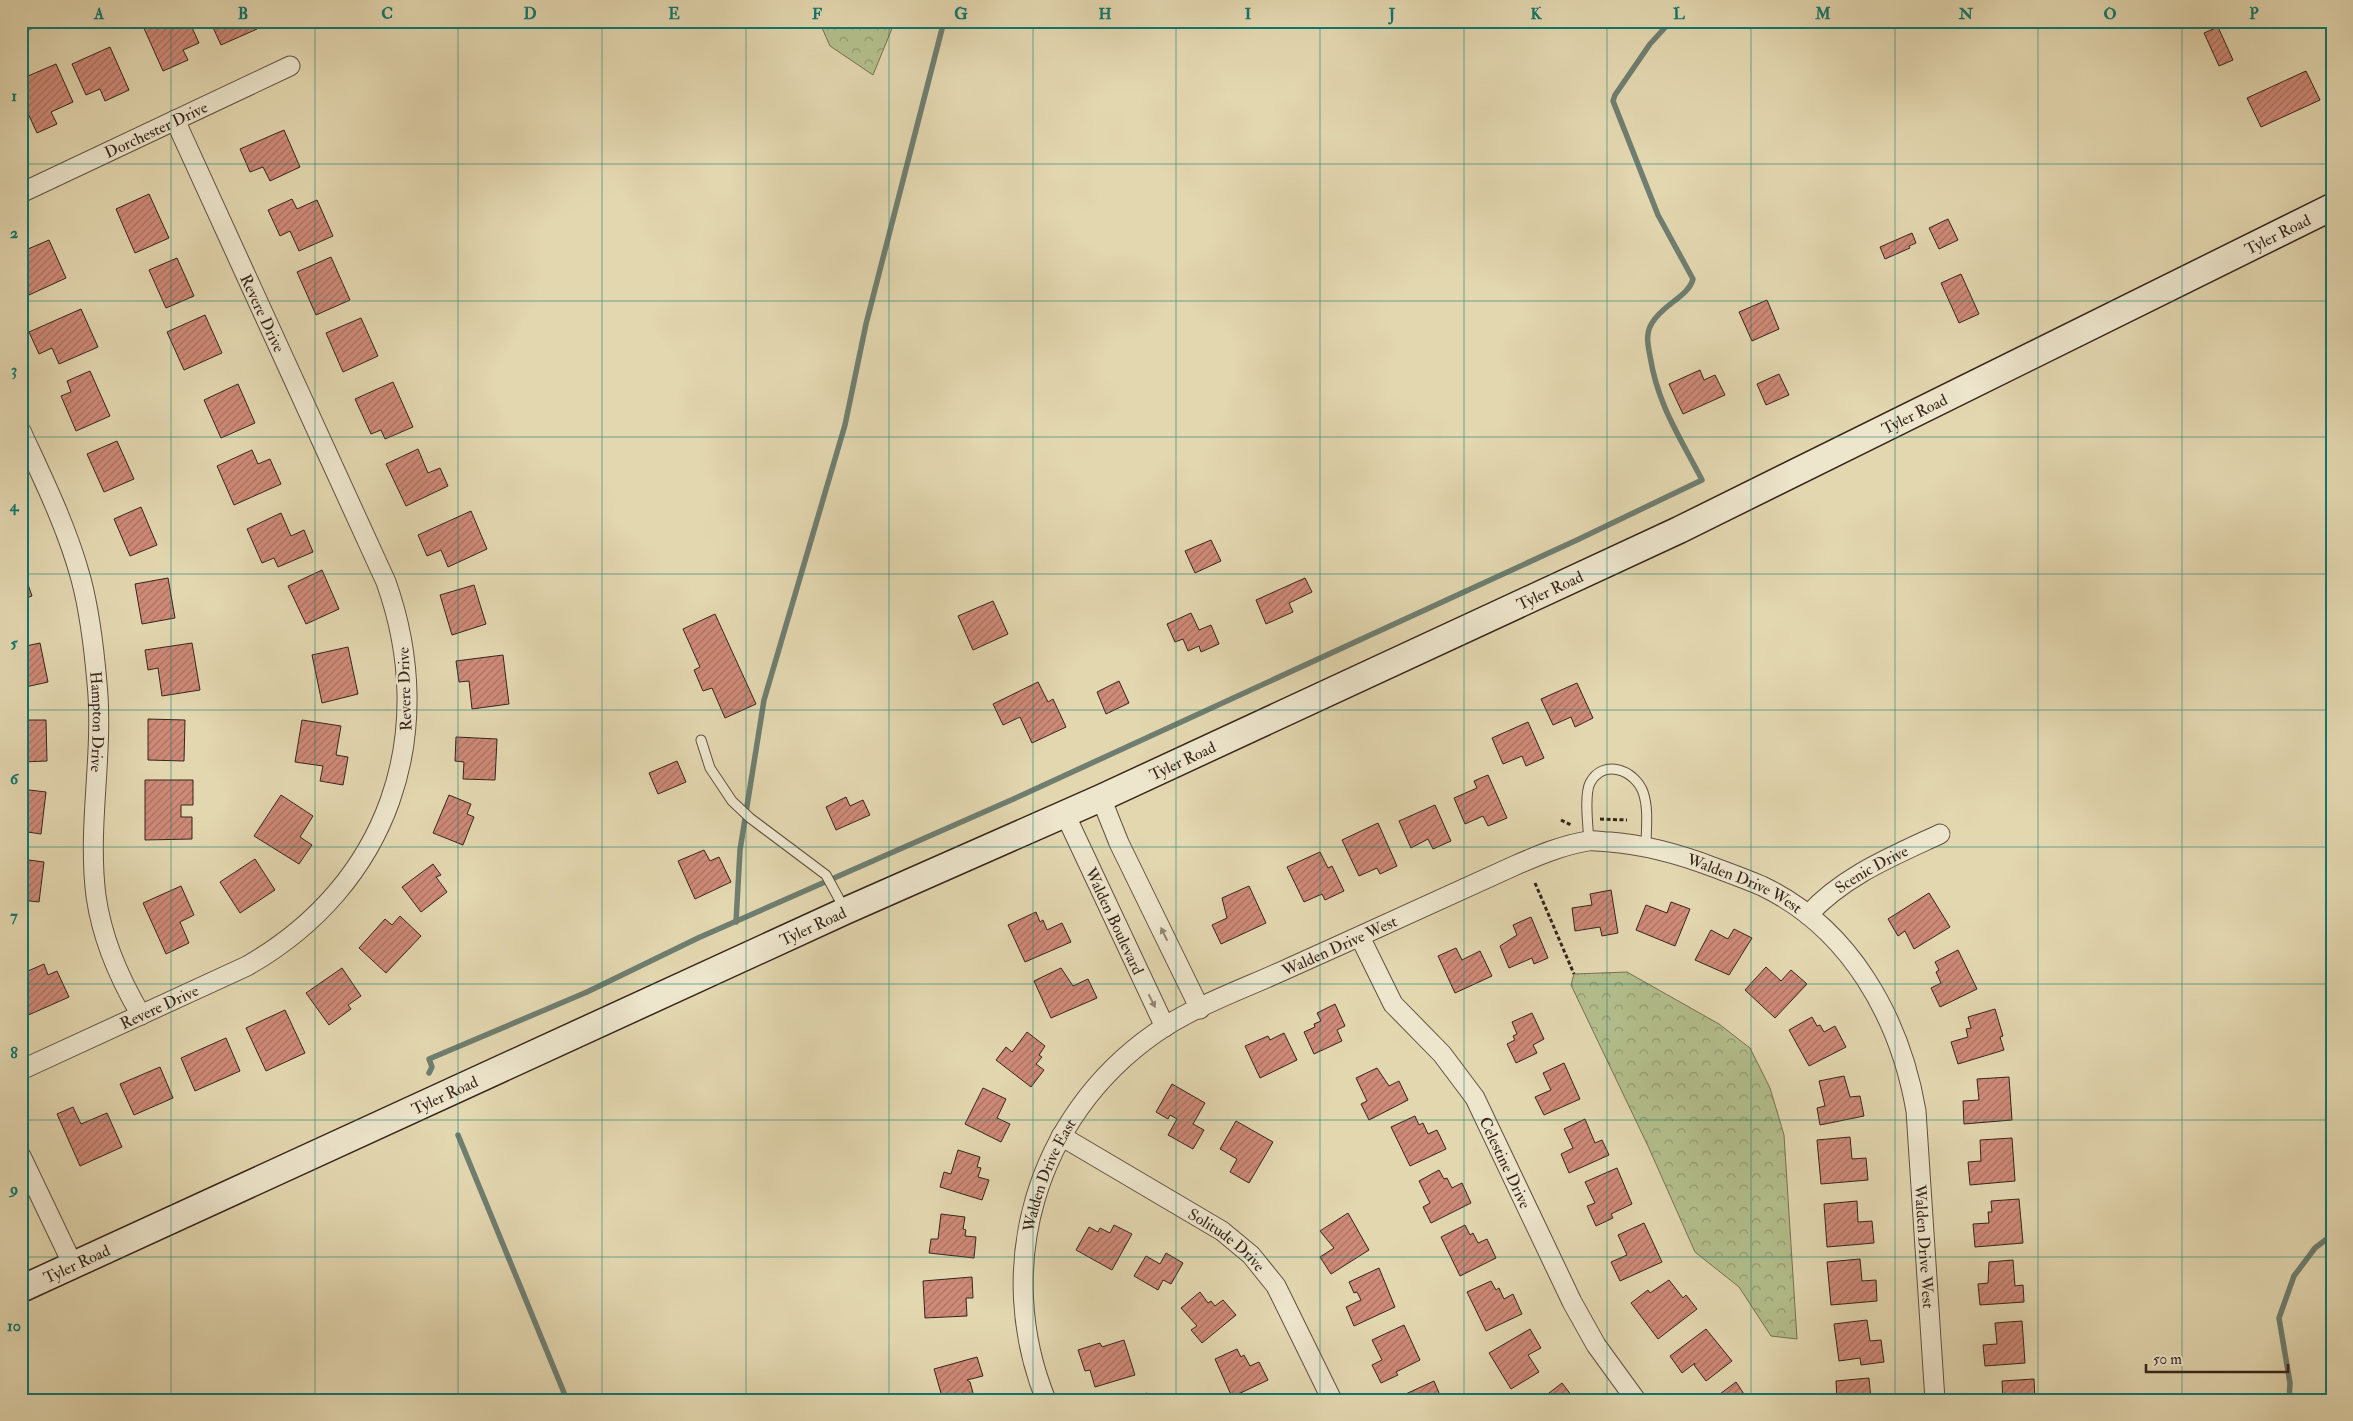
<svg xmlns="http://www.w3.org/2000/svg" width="2353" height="1421" viewBox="0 0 2353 1421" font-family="'IM FELL Double Pica',serif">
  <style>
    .forest { fill: url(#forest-crowns); stroke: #747254 }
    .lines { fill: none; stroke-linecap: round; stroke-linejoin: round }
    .stream { stroke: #6f7e70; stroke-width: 5.5 }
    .building { fill: url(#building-hatch); stroke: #36251b }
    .lane-casing { stroke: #615240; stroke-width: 11 }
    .street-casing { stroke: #615240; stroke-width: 21 }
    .secondary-casing { stroke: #36251b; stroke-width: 29 }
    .path { stroke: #36251b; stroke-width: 3; stroke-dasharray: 4 2.5; stroke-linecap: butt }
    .lane { stroke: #ede5cc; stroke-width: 9 }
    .street { stroke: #ede5cc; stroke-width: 19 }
    .secondary { stroke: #ede5cc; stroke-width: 26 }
    .oneway { fill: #928574 }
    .grid { fill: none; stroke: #0f766e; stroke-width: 1; stroke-opacity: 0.55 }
    .labels { text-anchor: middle; stroke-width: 4; stroke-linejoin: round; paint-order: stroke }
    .street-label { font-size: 16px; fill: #36251b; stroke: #ede5cc }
    .neatline { fill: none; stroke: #0f766e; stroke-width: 2 }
    .grid-label { font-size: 16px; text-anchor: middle; font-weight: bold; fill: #0f766e }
  </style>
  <defs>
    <pattern id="forest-crowns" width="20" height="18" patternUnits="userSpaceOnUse" patternTransform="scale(1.25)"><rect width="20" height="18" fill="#b3be8c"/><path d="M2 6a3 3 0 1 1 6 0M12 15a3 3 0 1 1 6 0" fill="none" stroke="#929a72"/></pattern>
    <pattern id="building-hatch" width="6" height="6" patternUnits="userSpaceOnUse" patternTransform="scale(1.25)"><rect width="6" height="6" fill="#cf8a78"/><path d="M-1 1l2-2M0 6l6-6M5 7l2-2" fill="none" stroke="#a97162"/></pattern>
  </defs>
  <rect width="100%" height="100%" fill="#e3d7b0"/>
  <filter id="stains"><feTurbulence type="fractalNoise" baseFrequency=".004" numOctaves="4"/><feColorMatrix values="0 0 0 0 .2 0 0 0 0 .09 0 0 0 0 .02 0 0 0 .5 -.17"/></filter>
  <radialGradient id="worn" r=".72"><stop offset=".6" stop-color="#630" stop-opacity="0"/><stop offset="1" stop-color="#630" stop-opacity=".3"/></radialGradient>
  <path class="forest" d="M21 21H47L21 34Z
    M819 21H895L873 75 830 46Z
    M1627 972 1719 1024 1750 1048 1770 1088 1784 1135 1797 1339 1771 1336 1739 1287 1695 1252 1648 1146 1571 985 1574 974Z"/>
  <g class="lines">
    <path class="stream" d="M736 922 740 850 764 700 845 425 866 324 944 21
      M429 1073 432 1067 429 1059 587 992 698 938 1020 796 1577 540 1702 480C1680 437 1658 406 1650 356 1648 345 1645 334 1652 323 1662 305 1689 296 1693 279L1658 215 1613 101 1615 95 1650 44 1671 21
      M458 1135 567 1400
      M2289 1400 2290 1383 2279 1318 2294 1276 2315 1248 2332 1235"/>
  </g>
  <path class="building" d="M154 21 172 23 189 21 199 43 183 50 188 60 163 71 143 26Z
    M210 21H253L257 29 221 45Z
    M2218 27 2233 60 2219 66 2204 33Z
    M110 47 129 90 105 101 100 89 86 95 72 64Z
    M56 64 73 102 51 112 57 124 37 133 21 98V79Z
    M2306 71 2320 100 2261 127 2247 98Z
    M284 130 300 167 270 181 263 167 250 172 240 149Z
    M149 194 169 238 135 253 116 209Z
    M292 199 297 209 317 200 333 236 299 251 290 231 280 236 268 210Z
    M1948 219 1958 240 1939 249 1929 228Z
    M1912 233 1916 243 1909 246 1910 248 1885 259 1880 247Z
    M49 240 66 278 29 295 21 278V252Z
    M331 257 350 300 316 315 297 272Z
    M177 258 194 296 166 308 149 270Z
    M1961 274 1979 314 1959 323 1941 283Z
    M1767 300 1779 329 1752 341 1739 312Z
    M81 309 98 347 59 364 52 348 39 354 29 332Z
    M205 315 222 353 184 370 167 332Z
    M361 318 378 356 343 372 326 333Z
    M1700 370 1704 380 1715 375 1725 395 1683 414 1669 384Z
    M90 371 110 416 76 431 61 396 71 392 67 381Z
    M1779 374 1789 395 1766 405 1757 384Z
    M393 382 413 427 385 439 381 430 371 434 355 399Z
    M238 384 255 423 221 438 204 400Z
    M117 441 134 479 104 492 87 454Z
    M418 449 428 473 440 468 448 486 406 506 386 464Z
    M252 450 258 464 270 459 281 484 234 505 217 466Z
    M141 507 157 545 130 556 114 519Z
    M471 511 487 549 448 567 441 550 427 556 418 535Z
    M281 513 291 536 304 530 313 552 278 567 274 558 262 563 247 529Z
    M1211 540 1221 561 1195 573 1185 551Z
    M322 570 339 609 306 624 288 586Z
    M24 573 32 596 21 600V574Z
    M168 578 175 618 142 624 135 584Z
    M1305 578 1312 592 1289 603 1293 612 1266 624 1256 600Z
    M474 585 486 624 452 635 440 595Z
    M993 601 1008 634 973 650 958 616Z
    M21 604 25 617 21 618Z
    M1191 613 1199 630 1211 625 1219 644 1201 652 1199 646 1188 651 1183 639 1175 642 1167 624Z
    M715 614 756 704 725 718 712 688 703 691 694 670 700 667 683 629Z
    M40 643 48 682 21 688V647Z
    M192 643 200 690 162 696 158 668 148 670 145 650Z
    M348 647 358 694 322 703 312 655Z
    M503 655 509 704 472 709 469 681 459 682 456 661Z
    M1119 681 1129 703 1106 714 1097 692Z
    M1038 682 1048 702 1053 699 1066 727 1032 743 1020 717 1003 725 993 704Z
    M1577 683 1593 718 1575 727 1571 717 1553 725 1541 699Z
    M148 719 185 720 184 761 148 760Z
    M21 720H46L47 761 21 762Z
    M302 720 341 726 336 755 348 757 343 785 320 781 323 766 295 762Z
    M1528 722 1544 758 1526 766 1522 756 1503 764 1492 738Z
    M456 737 497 739 495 780 463 779 464 762 455 761Z
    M677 761 686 782 658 794 649 773Z
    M1488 775 1507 818 1488 826 1483 816 1465 824 1454 798 1477 788 1474 781Z
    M145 780H193V805H181V817H192V839L145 840Z
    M21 789 46 792 41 834 21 831Z
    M281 795 313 816 300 837 312 845 299 864 254 836Z
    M449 795 471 804 467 814 474 817 463 845 433 833Z
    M846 797 850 806 863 800 870 815 836 830 826 807Z
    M1435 805 1451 841 1433 849 1428 839 1411 848 1399 821Z
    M1378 823 1397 866 1380 874 1377 868 1359 876 1342 840Z
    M704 850 710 861 719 857 731 882 695 899 678 861Z
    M1320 852 1328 868 1332 866 1344 891 1325 900 1322 894 1304 902 1287 867Z
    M21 859 44 862 39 902 21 900Z
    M255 859 275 890 240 913 220 882Z
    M433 864 441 875 436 877 447 892 421 912 402 887Z
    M181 886 194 915 180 922 189 943 166 954 143 903Z
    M1249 886 1266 923 1221 944 1212 925 1227 918 1222 898Z
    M1611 890 1618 933 1602 936 1600 927 1575 931 1572 908 1592 905 1590 894Z
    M1929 893 1950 927 1914 949 1905 931 1898 936 1888 919Z
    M1671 902 1690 909 1675 946 1636 930 1646 905 1667 913Z
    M1036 912 1040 922 1043 920 1047 930 1062 923 1071 942 1025 962 1008 925Z
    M400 916 421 936 386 973 359 948 385 919 392 925Z
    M1531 917 1548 958 1534 964 1532 958 1509 968 1500 946 1517 935 1513 925Z
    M1734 929 1752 938 1729 975 1695 960 1711 930 1728 939Z
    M1456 948 1462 960 1480 951 1492 976 1455 993 1438 956Z
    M1958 950 1977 989 1940 1007 1931 988 1941 983 1936 972 1939 970 1935 962Z
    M44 964 48 975 57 971 69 997 24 1017 21 1010V974Z
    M1766 967 1781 981 1791 970 1807 984 1775 1018 1745 990Z
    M342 968 361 996 348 1005 351 1009 329 1025 306 993Z
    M1061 968 1073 986 1088 979 1097 998 1051 1018 1034 981Z
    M1335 1004 1345 1026 1337 1030 1342 1041 1314 1054 1304 1032 1315 1027 1314 1024 1321 1021 1317 1013Z
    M1995 1009 2003 1036 2000 1037 2004 1050 1958 1064 1951 1042 1968 1037 1966 1029 1971 1028 1968 1017Z
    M285 1010 305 1053 266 1071 246 1028Z
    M1532 1013 1544 1039 1533 1045 1537 1053 1516 1063 1507 1044 1515 1040 1513 1036 1517 1034 1512 1022Z
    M1812 1017 1817 1026 1820 1025 1824 1032 1835 1026 1846 1047 1809 1066 1789 1030Z
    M1027 1032 1045 1046 1039 1055 1042 1057 1036 1064 1044 1070 1031 1087 996 1060 1006 1047 1012 1052Z
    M1284 1033 1297 1060 1260 1078 1245 1046 1268 1036 1270 1040Z
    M226 1038 240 1071 195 1091 181 1058Z
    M1564 1063 1580 1099 1544 1115 1535 1097 1551 1090 1543 1073Z
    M160 1067 173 1098 134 1115 120 1084Z
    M1377 1068 1389 1086 1399 1081 1408 1100 1369 1120 1361 1104 1367 1101 1356 1078Z
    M1844 1076 1850 1097 1860 1096 1864 1116 1820 1125 1817 1108 1825 1106 1819 1081Z
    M2009 1077 2012 1120 1964 1124 1963 1101 1979 1100 1977 1079Z
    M1172 1084 1205 1103 1193 1124 1204 1130 1193 1149 1168 1135 1177 1119 1170 1115 1168 1119 1156 1112Z
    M983 1088 1006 1099 997 1118 1010 1124 1001 1142 965 1124Z
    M73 1107 81 1124 107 1113 122 1147 80 1166 57 1114Z
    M1415 1116 1419 1125 1423 1123 1428 1134 1437 1130 1446 1149 1410 1166 1391 1127Z
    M1585 1119 1595 1143 1602 1140 1609 1155 1569 1173 1561 1154 1573 1148 1564 1129Z
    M1236 1121 1273 1142 1249 1183 1230 1172 1237 1159 1220 1149Z
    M1850 1137 1852 1159 1866 1158 1868 1180 1821 1184 1817 1140Z
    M2012 1138 2015 1181 1970 1185 1968 1162 1981 1161 1980 1140Z
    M958 1150 980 1157 977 1167 981 1168 978 1177 989 1180 982 1200 940 1187 944 1172 951 1174Z
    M1617 1168 1632 1204 1611 1214 1613 1218 1596 1226 1587 1206 1595 1203 1585 1182Z
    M1439 1170 1444 1179 1447 1178 1452 1188 1462 1183 1471 1203 1431 1223 1423 1207 1430 1203 1419 1181Z
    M2019 1199 2023 1243 1975 1247 1973 1224 1989 1223 1988 1212H1992L1991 1201Z
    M1857 1201 1858 1222 1872 1221 1874 1243 1827 1247 1824 1204Z
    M1348 1213 1369 1250 1331 1274 1320 1257 1334 1248 1320 1231Z
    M941 1214 965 1217 963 1229 966 1230 965 1236 976 1237 974 1258 929 1253 931 1239H938Z
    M1644 1223 1662 1262 1620 1281 1611 1262 1627 1255 1618 1235Z
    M1114 1225 1132 1234 1112 1270 1076 1250 1089 1227 1098 1232 1100 1228 1110 1233Z
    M1465 1225 1470 1235 1473 1233 1478 1243 1487 1239 1496 1258 1460 1276 1441 1237Z
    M1166 1253 1183 1263 1171 1284 1163 1280 1158 1290 1134 1276 1146 1256 1160 1264Z
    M1860 1259 1862 1281 1876 1280 1877 1301 1831 1305 1827 1262Z
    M2013 1260 2015 1286 2023 1285 2024 1302 1980 1305 1978 1284 1988 1283 1989 1262Z
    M1379 1268 1395 1307 1354 1326 1346 1307 1361 1300 1357 1292 1354 1293 1349 1282Z
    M972 1277 973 1298H966L967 1316 925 1318 923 1281Z
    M1669 1280 1683 1298 1686 1295 1697 1309 1658 1339 1631 1303 1648 1290 1650 1293Z
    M1491 1281 1496 1290 1499 1288 1504 1299 1513 1294 1522 1314 1486 1331 1467 1292Z
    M1200 1292 1208 1303 1211 1301 1215 1306 1223 1300 1236 1315 1202 1343 1191 1330 1197 1326 1181 1308Z
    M1867 1320 1870 1341 1881 1340 1884 1362 1861 1365 1860 1358 1839 1361 1834 1324Z
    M2022 1321 2025 1363 1985 1366 1983 1345 1997 1344 1995 1323Z
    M1404 1325 1420 1360 1396 1372 1398 1375 1381 1383 1372 1365 1382 1360 1372 1340Z
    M1530 1329 1541 1348 1528 1355 1539 1372 1511 1389 1489 1353Z
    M1706 1329 1732 1361 1706 1381 1694 1365 1695 1363 1682 1373 1670 1356Z
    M1124 1340 1135 1375 1095 1387 1090 1370 1085 1371 1078 1350 1100 1343 1102 1347Z
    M1237 1349 1241 1357 1244 1355 1250 1366 1259 1362 1268 1380 1232 1397 1215 1359Z
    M977 1357 983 1376 967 1380 970 1382 975 1400H943L934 1369Z
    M1869 1378 1871 1400H1837L1836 1381Z
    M2034 1379 2035 1400H2003L2002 1381Z
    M1434 1381 1442 1400H1397V1398Z
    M1736 1382 1748 1400H1712Z
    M1562 1383 1575 1400H1540Z
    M1147 1393 1151 1400H1132Z"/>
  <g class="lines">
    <g class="lane-casing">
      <path id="lane" d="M701 740 710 768 732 801 750 818 826 875 844 908
        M1589 841C1588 826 1584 795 1590 783 1603 758 1635 770 1643 792 1649 809 1646 829 1646 847"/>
    </g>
    <g class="street-casing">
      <g id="street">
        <path id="s1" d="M21 193 290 66"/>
        <path id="s2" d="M21 431C43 479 67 527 81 579 90 613 94 648 97 683 104 754 87 825 96 896 102 939 119 978 141 1015"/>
        <path d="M1101 798 1119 843 1200 1009"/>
        <path id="s3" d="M1065 814 1165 1027"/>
        <path id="s4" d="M1808 915C1843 876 1893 856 1940 834"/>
        <path id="s5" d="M1360 937 1393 1004 1442 1054 1475 1098 1572 1302 1596 1345 1636 1400"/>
        <path id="s6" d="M21 1070 247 966C389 885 440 734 386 582L175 120"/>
        <path id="s7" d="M1061 1136 1222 1231 1251 1255 1276 1286 1332 1400"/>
        <path d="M21 1156 73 1265"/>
        <path id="s8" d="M1046 1400C992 1267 1036 1117 1154 1034 1193 1006 1246 988 1289 968 1365 934 1441 899 1516 865 1539 855 1563 845 1588 841 1595 840 1603 842 1610 842 1647 845 1679 854 1713 867 1729 873 1746 879 1762 886 1850 928 1900 1018 1916 1111L1935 1400"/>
      </g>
    </g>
    <g class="secondary-casing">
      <g id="secondary">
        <path id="s9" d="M21 1289 845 911 1101 798 1679 530 2332 207"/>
      </g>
    </g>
    <path class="path" d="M1600 819 1627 820
      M1561 820 1571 825
      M1535 883 1574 974"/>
    <use href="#lane" class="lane"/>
    <use href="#street" class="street"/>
    <use href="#secondary" class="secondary"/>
  </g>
  <defs><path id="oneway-solid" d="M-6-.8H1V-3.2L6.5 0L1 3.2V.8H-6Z" transform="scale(1.25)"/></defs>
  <g class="oneway">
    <use href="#oneway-solid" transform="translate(1164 934) rotate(-116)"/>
    <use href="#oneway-solid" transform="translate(1152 1001) rotate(63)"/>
  </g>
  <path class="grid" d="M171 21V1400M315 21V1400M458 21V1400M602 21V1400M746 21V1400M889 21V1400M1033 21V1400M1176 21V1400M1320 21V1400M1464 21V1400M1607 21V1400M1751 21V1400M1895 21V1400M2038 21V1400M2182 21V1400M21 164H2332M21 301H2332M21 437H2332M21 574H2332M21 710H2332M21 847H2332M21 984H2332M21 1120H2332M21 1257H2332"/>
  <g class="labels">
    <g class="street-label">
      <text dy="6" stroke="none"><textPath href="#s1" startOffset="149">Dorchester Drive</textPath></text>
      <text dy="6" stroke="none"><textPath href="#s9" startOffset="2491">Tyler Road</textPath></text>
      <text transform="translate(263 313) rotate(65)" y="6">Revere Drive</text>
      <text dy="6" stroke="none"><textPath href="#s9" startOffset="2086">Tyler Road</textPath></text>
      <text dy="6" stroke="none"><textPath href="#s9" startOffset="1681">Tyler Road</textPath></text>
      <text transform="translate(404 689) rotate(-92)" y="6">Revere Drive</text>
      <text dy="6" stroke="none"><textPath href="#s2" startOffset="304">Hampton Drive</textPath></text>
      <text dy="6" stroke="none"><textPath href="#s9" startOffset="1276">Tyler Road</textPath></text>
      <text dy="6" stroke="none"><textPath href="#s4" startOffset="79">Scenic Drive</textPath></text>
      <text dy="6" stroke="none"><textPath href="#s8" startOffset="1052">Walden Drive West</textPath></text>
      <text dy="6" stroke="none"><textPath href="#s3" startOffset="118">Walden Boulevard</textPath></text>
      <text dy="6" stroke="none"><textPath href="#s9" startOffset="871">Tyler Road</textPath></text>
      <text dy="6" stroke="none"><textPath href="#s8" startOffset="618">Walden Drive West</textPath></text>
      <text dy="6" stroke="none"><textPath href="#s6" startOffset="152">Revere Drive</textPath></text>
      <text dy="6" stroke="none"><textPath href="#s9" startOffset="466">Tyler Road</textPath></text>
      <text dy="6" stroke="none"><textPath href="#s5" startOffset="271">Celestine Drive</textPath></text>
      <text dy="6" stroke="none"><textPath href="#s8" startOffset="232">Walden Drive East</textPath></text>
      <text dy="6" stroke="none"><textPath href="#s7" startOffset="196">Solitude Drive</textPath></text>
      <text dy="6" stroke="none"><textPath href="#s8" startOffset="1488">Walden Drive West</textPath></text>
      <text dy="6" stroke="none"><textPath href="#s9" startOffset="61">Tyler Road</textPath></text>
    </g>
  </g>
  <rect width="2353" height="1421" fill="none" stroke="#e3d7b0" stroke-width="55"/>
  <path d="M2146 1364v8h142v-8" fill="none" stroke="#36251b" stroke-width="2.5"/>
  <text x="2153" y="1364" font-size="15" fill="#36251b" stroke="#ede5cc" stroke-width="4" paint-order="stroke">50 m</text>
  <rect x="28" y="28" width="2298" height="1366" class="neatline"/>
  <g class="grid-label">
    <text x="99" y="19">A</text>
    <text x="243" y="19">B</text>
    <text x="387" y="19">C</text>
    <text x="530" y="19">D</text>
    <text x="674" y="19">E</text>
    <text x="817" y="19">F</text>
    <text x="961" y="19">G</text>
    <text x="1105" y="19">H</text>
    <text x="1248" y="19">I</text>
    <text x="1392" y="19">J</text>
    <text x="1536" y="19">K</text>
    <text x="1679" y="19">L</text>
    <text x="1823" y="19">M</text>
    <text x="1966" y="19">N</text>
    <text x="2110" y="19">O</text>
    <text x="2254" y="19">P</text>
    <text x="14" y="101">1</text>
    <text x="14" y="238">2</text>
    <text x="14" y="375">3</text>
    <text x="14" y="511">4</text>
    <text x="14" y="648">5</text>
    <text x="14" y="784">6</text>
    <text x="14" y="921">7</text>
    <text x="14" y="1058">8</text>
    <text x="14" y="1194">9</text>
    <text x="14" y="1331">10</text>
  </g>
  <rect width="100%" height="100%" filter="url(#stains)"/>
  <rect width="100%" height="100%" fill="url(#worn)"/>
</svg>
